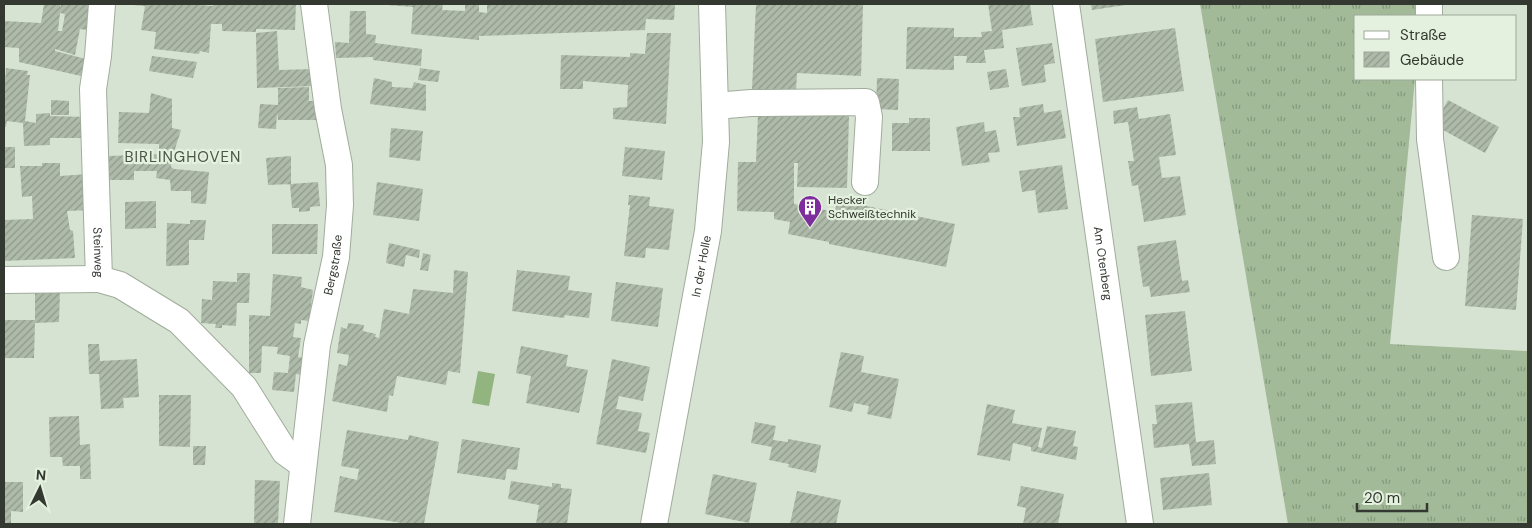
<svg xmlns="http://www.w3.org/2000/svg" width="1532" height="528" viewBox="0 0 1532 528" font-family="'DM Sans',sans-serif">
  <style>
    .grass { fill: url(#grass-tufts) }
    .water { fill: #92b580 }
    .building { fill: url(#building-hatch); fill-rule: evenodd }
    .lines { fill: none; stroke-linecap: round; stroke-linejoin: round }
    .minor-casing { stroke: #a0ac9b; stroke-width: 28 }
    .minor { stroke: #fff; stroke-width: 26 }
    .labels { text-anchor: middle; stroke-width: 4.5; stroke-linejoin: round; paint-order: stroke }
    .poi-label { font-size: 12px; fill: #333831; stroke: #e4f1df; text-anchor: start }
    .street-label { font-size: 12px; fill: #333831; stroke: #e4f1df }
    .quarter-label { font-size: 15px; letter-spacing: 1px; fill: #4b5546; stroke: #e4f1df }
  </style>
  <defs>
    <pattern id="grass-tufts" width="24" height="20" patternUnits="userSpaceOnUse" patternTransform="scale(1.25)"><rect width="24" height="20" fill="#a3ba98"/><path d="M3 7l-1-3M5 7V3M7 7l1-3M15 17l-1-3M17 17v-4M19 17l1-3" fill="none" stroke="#85987d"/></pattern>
    <pattern id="building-hatch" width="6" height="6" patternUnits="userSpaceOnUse" patternTransform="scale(1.25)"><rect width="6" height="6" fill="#afbbaa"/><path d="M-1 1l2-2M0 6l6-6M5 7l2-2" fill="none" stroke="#8f998b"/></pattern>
  </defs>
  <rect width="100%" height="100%" fill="#d7e3d2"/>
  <path class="grass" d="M1200 4H1421L1420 16H1356V79H1415L1390 344 1528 351V524H1288Z"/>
  <path class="water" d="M478 371 495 374 489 406 472 403Z"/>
  <path class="building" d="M44 4H60L61 8V4H98L94 31 80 29 75 55 55 49V51L86 59 81 76 19 62V48L4 47V21L41 23ZM60 13 65 14 62 31H58Z
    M133 4H201V5L213 6V4H296L295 30 256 29V32L222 31V24H211L209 53 200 51 199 54 154 49 156 32 141 30 145 6 133 5Z
    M388 4H443L442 10 465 11V4H479V12L487 13V4H675L674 20 646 19 645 30 479 36V40L411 34 413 7 387 5Z
    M756 4H863L861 76 797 73 796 91 752 89Z
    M988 4H1030L1033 25 1002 30 1004 48 984 50 986 63H966L967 56H954V70L906 69 907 27 954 28V37H982L981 32 992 31Z
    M1091 4H1126V5L1092 10Z
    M350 11H366V34L376 35 375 43 422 49 421 66 373 60V57L336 58 335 42 349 43Z
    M1175 28 1184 91 1103 102 1095 39Z
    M277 31 279 70 314 69 315 86 257 88 256 33Z
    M647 33H671L666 124 613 119V108L627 107 628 85 583 81V89H560L561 55 630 57V53L645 54Z
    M1052 43 1055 63 1044 65 1046 82 1022 86 1016 48Z
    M152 56 197 62 193 78 149 71Z
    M6 68 28 71 27 75H30L25 121 36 123V114L50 113V116L87 117V138H50V145L24 146 23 123 7 121 6 127 4 126V95Z
    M420 68 440 71 438 82 418 80Z
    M1006 69 1009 87 990 90 987 72Z
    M374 78 392 82V87L412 88 414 82 426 85V111L370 104Z
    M877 78 899 79 898 110 876 109Z
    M309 87V101H317V120H278L277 112 276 129 258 128 260 104 278 105V88Z
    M151 93 172 99V128L181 130 174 152H159V144L118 143 119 112 149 113Z
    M51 100 69 101V115H51Z
    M1448 100 1499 127 1485 153 1434 125Z
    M1043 104 1044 113 1061 110 1066 138 1017 146 1013 117H1020L1019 108Z
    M1137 107 1139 119 1170 114 1176 155 1159 157 1162 178 1180 176 1186 215 1144 222 1138 185 1132 186 1128 161H1134L1128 122 1114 124 1113 111Z
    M758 114 849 116 847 188 797 187 798 163H794V204L835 212 837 200 955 224 946 267 829 244V242L788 234 790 222 774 219V212L737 211 738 162H756Z
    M909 118H930V151H892V123H909Z
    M984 122 985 132 996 130 1000 152 988 153 990 162 962 166 956 127Z
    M391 128 423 131 420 161 389 157Z
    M4 147H15V168H4Z
    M625 147 665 151 662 180 622 176Z
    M160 154 172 157 171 167 174 169 209 172 206 204 191 203V191H171L170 180 156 178 157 171H134V180H109V156Z
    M291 156V184L268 185 266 158Z
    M42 163H60V176L88 174 91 210 67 211 70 230 73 231 75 258 4 261V220L33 219 32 196 22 197 20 166H42Z
    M1062 165 1068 209 1038 213 1035 190 1022 192 1019 171Z
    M318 182 320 206 310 207V211L299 212V208H292L290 184Z
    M377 182 423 189 419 221 373 215Z
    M629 195 650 197 649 206 674 209 669 250 646 248 645 258 624 256 630 205H628Z
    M156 201V228L125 229V202Z
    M1472 215 1523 219 1516 310 1465 306Z
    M190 220H206L204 240H189V265L166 266 167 223 190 224Z
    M272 224H318L317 254H272Z
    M1176 240 1182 281 1188 280 1190 292 1151 297 1149 286 1143 287 1137 246Z
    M389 243 420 250 419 258 406 255 404 267 386 263Z
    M423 253 431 255 428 271 420 270Z
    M454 270 468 272 460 373 448 371 446 385 397 376 393 396 389 395 387 412 332 401 339 364 347 366 349 355 337 353 341 327 347 329 348 323 364 325 363 331 376 334 375 337 379 338 384 309 409 314 413 289 453 293Z
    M517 270 570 276 568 290 592 293 589 318 565 315 564 318 512 311Z
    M237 273H250L249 303H237L236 326 222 325V328H215L216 324 201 323 202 299 212 300 213 281 237 282Z
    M273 274 302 277 301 287 313 290 309 321 301 320V324L295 323 293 337 301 338 298 357 305 358 303 375 296 374 294 392 272 390 274 372 288 373 290 356 277 354 278 347 262 346 261 373H249V315L270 316Z
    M616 282 663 288 658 327 611 321Z
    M35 290 60 291 59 322 35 323 34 358H4V320H35Z
    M1185 311 1192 371 1151 376 1145 315Z
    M88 344H99L100 361 137 359 139 397 123 398 124 408 101 409 99 374H89Z
    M521 346 568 355 566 366 588 370 579 413 526 403 531 376 516 373Z
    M841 352 864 356 861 372 899 379 891 419 867 414 869 406 854 403 852 412 829 407Z
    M612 359 650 367 643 401 619 396 616 409 642 413 638 431 650 433 646 453 596 444Z
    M159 395H191L190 447 159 446Z
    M1192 402 1196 442 1214 440 1216 464 1192 466 1189 444 1154 448 1152 424H1157L1155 405Z
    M987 404 1015 410 1012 423 1042 428 1038 447 1042 448 1047 426 1076 431 1073 446 1078 447 1076 460 1031 451V447L1013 443 1010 461 977 455Z
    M79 416 80 445 90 444 91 479H80V466H63L62 457H50L49 417Z
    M755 422 776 426 773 440 788 442V439L821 445 816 473 788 467 789 464 769 460 772 447 751 443Z
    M347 430 408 440 409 435 439 442 424 524H408L334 512 340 476 357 480 359 469 341 466Z
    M462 439 520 448 517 470 507 469 505 480 457 473Z
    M193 446H206L205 465H193Z
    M1209 473 1212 505 1163 510 1160 478Z
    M713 474 757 483 749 523 705 514Z
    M255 480 280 481 278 524H254Z
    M511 481 552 487V483L561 484V488L572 489 567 524H536L539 505 508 499Z
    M4 482H23V512L11 511V524H4Z
    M1021 486 1064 494 1058 524H1023L1026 508 1017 506Z
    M797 491 841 500 836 524H790Z"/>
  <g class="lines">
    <g class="minor-casing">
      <g id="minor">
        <path id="s1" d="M102 4 98 56 93 89 99 279 120 285 179 321 244 387 285 452 303 465"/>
        <path id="s2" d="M1066 4 1140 524"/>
        <path d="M1429 4V16"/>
        <path d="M1429 79 1430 139 1446 257"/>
        <path d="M715 106 751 103 866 102 869 117 865 182"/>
        <path d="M4 280 99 279"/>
        <path id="s3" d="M297 524 317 345 336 257 340 205 339 165 328 109 314 4"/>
        <path id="s4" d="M654 524 708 231 716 142 712 4"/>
      </g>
    </g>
    <use href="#minor" class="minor"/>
  </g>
  <defs>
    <g id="building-pin" transform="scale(1.25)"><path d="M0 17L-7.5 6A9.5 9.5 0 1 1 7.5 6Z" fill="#7e2d9c" stroke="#e4f1df"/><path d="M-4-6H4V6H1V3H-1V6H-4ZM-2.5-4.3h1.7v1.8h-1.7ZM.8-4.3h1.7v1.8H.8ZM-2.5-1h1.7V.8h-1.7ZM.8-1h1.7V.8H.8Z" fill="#fff"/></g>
  </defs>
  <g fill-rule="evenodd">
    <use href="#building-pin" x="810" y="207"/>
  </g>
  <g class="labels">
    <g class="poi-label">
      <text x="828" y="204">Hecker<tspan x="828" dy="14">Schweißtechnik</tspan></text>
    </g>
    <g class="street-label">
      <text dy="4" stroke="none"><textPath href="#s1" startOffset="249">Steinweg</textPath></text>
      <text dy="4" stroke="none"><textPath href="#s3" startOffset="262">Bergstraße</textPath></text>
      <text dy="4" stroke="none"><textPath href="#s2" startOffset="262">Am Otenberg</textPath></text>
      <text dy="4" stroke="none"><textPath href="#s4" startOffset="262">In der Holle</textPath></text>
    </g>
    <g class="quarter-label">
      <text x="183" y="162">BIRLINGHOVEN</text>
    </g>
  </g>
  <rect width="1532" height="528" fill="none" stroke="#333831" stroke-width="10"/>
  <rect x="1354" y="15" width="162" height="65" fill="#e4f1df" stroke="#9da799"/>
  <rect x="1364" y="31" width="25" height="8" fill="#ffffff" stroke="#9da799"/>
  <text x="1400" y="40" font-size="15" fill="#333831">Straße</text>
  <rect x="1364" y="52" width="25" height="15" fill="url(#building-hatch)" stroke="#9da799"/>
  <text x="1400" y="65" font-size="15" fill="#333831">Gebäude</text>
  <g transform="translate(40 488) rotate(5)" stroke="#e4f1df" stroke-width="4" paint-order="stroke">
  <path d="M0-4L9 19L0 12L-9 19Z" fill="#333831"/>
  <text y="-8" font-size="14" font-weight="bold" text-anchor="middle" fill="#333831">N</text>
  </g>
  <path d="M1357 503v8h70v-8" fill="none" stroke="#333831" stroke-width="2.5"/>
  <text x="1364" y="503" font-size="15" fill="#333831" stroke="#e4f1df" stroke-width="4" paint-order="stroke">20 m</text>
</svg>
